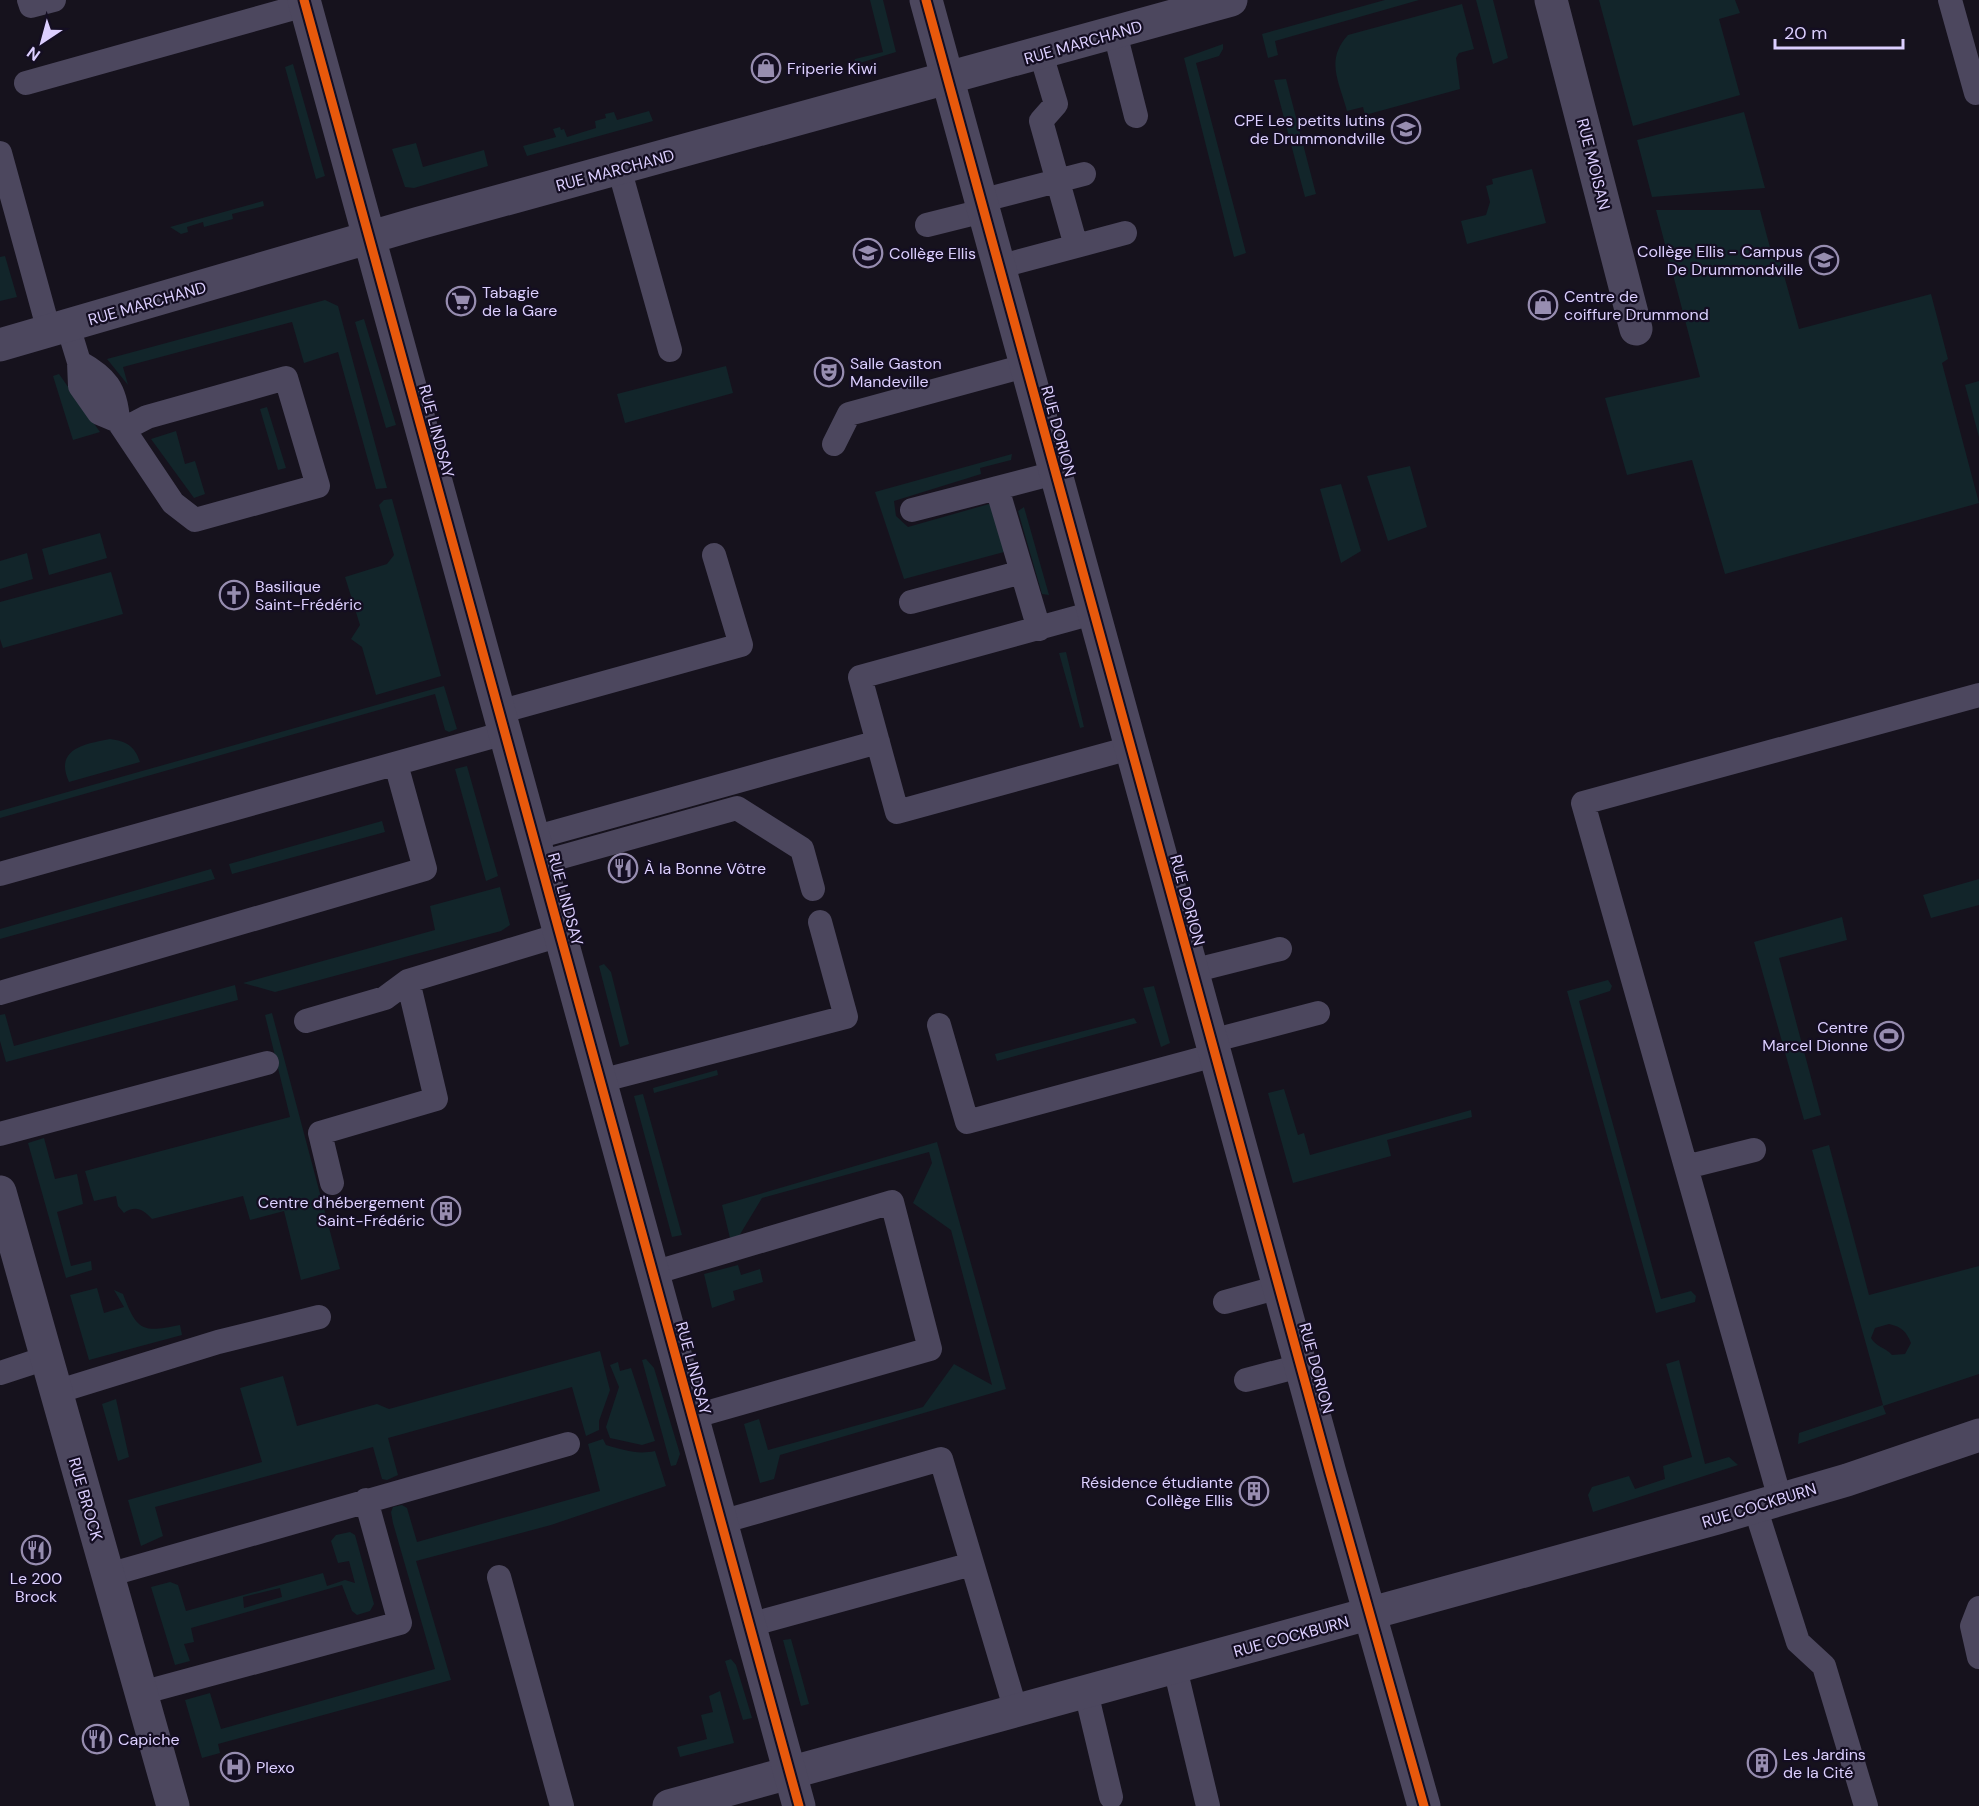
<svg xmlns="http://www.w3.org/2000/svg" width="1979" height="1806" viewBox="0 0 1979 1806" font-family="'DM Sans',sans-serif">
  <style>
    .green { fill: #12252a; fill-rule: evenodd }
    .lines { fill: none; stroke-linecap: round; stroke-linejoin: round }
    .service { stroke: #4c475e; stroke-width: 24 }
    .minor { stroke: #4c475e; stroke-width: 33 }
    .tertiary { stroke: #4c475e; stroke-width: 33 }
    .cycleway-casing { stroke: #140e22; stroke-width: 13 }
    .cycleway { stroke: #e8590c; stroke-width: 9 }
    .labels { text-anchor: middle; stroke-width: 4.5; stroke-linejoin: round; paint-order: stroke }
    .street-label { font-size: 16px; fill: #dccfff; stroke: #140e22 }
    .poi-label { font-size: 16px; fill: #dccfff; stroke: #140e22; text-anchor: start }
  </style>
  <rect width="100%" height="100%" fill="#16121d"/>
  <path class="green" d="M870 0H883L896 52 853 65 855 59 883 52Z
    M1385 0H1419L1275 41 1278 55 1268 58 1262 34Z
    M1476 0H1493L1508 58 1493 64Z
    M1599 0H1735L1740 13 1719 19 1740 95 1633 126Z
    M1462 4 1474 49 1459 53 1456 58 1460 89 1365 115 1363 107 1347 111C1339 81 1325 60 1348 35Z
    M1223 44V49L1219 56 1196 63 1246 253 1234 257 1184 58Z
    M293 64 325 176 316 179 285 67Z
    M1286 79 1316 194 1305 197 1274 80Z
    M649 111 653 121 527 156 523 146 556 137 553 129 560 127 561 130 564 129 567 137 596 128 595 121 606 118 605 114 614 112 617 120Z
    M1744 112 1765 188 1652 197 1637 140Z
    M416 143 423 167 484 150 488 166 414 188 405 187 392 149Z
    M1532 169 1546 223 1467 244 1461 221 1486 215 1490 202 1486 186 1493 184 1492 179Z
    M263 201 264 206 232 214 233 219 204 227 203 222 187 227 188 232 181 234 170 227Z
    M1656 210H1760L1772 255 1778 254 1799 329 1931 294 1948 359 1942 363 1979 503 1725 574 1692 460 1627 475 1605 398 1700 377Z
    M5 256 17 297 0 301V257Z
    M325 300 338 306 387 488 376 489 338 352 304 363 292 322 123 367 128 385 107 359Z
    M364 319 396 425 386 428 355 322Z
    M726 366 733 393 625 423 617 394Z
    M59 374 100 432 73 440 53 376Z
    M1979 381V437L1965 385Z
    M267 407 286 468 278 470 260 409Z
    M176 431 185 464 195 461 205 494 194 498 151 439Z
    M1012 454 1011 460 980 468 981 474 894 501 896 516 908 527 989 504 994 510 1004 552 904 579 875 492Z
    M1410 466 1427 527 1388 541 1367 476Z
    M1341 484 1361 551 1341 563 1320 489Z
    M392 499 441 676 376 695 362 647 351 639 360 625 345 577 387 564 394 555 379 505 384 500Z
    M1024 507 1049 595 1042 594 1018 511Z
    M100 533 107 558 49 575 42 549Z
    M27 553 33 579 0 589V561Z
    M111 572 123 614 3 648 0 639V602Z
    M1066 652 1084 727 1080 728 1059 653Z
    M444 686 457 729 449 732 445 730 435 694 0 818V811Z
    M110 739C126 741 135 746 140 762L69 782C54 749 84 744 110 739Z
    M467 766 498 876 486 881 455 769Z
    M382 821 385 832 232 874 229 864Z
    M211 869 215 879 0 939V929Z
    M1979 879V905L1931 918 1923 895Z
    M500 887 510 925 501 931 275 992 243 983 435 930 430 906Z
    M1842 917 1847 940 1779 958 1821 1115 1804 1120 1754 942Z
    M604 964 611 972 629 1044 620 1047 599 966Z
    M1608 980 1612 986 1610 991 1579 1001 1661 1299 1691 1291 1696 1296 1695 1302 1656 1313 1567 991Z
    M235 985 238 1000 6 1062 0 1041V1015L5 1014 14 1046Z
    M1154 986 1170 1043 1161 1047 1143 988Z
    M272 1013 340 1269 301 1280 284 1211 250 1220 243 1196 152 1219C143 1209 135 1205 124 1213L118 1206 116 1196 94 1201 85 1171 290 1117 265 1015Z
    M1134 1018 1137 1023 997 1061 995 1054Z
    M717 1070 718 1075 654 1093 653 1088Z
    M1284 1089 1298 1135 1304 1133 1310 1155 1471 1110 1472 1117 1387 1140 1391 1156 1293 1183 1268 1093Z
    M643 1094 682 1235 672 1237 634 1096Z
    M44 1138 55 1179 77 1174 83 1204 57 1212 71 1266 91 1261 92 1270 66 1278 28 1143Z
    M937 1142 1006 1389 780 1455 774 1479 760 1483 744 1424 759 1419 768 1450 923 1407 954 1364 992 1385 951 1230 913 1203 932 1163 929 1152 762 1198 739 1236 730 1238 722 1205Z
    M1829 1145 1869 1295 1979 1266V1374L1883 1406 1886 1414 1798 1444 1799 1433 1883 1405 1812 1150ZM1889 1324C1902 1327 1906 1331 1911 1343L1905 1354 1892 1355C1885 1347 1876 1347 1871 1338L1875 1328Z
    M738 1265 741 1275 760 1269 763 1282 733 1291 735 1300 712 1308 704 1274Z
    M97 1288 104 1313 124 1307 114 1290 123 1294C137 1331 142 1333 180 1325L182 1335 89 1360 70 1295Z
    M600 1351 610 1390 599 1421V1430L586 1436 572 1387 388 1438 398 1475 387 1480 382 1479 373 1447 155 1507 163 1536 141 1546 128 1500 262 1462 240 1388 283 1376 297 1426 377 1404 389 1409Z
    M646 1359 654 1368 680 1454 676 1465 671 1466 642 1360Z
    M1679 1360 1705 1464 1729 1457 1738 1465 1593 1512 1588 1495 1592 1487 1629 1476 1635 1489 1665 1479 1663 1466 1692 1457 1666 1364Z
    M618 1362 620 1371 631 1368 655 1441 642 1445 610 1438 606 1427 619 1387 610 1365Z
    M116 1399 129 1457 118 1461 102 1404Z
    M603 1439 606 1445C624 1450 637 1455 655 1451L666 1486 551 1525 416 1561 451 1680 218 1744 220 1753 202 1758 185 1700 210 1693 221 1729 435 1669 393 1523 391 1512 393 1507 402 1505 407 1508 417 1542 600 1491 588 1444Z
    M350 1532 355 1535 374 1604 370 1611 357 1615 352 1611 342 1585 191 1628 194 1642 184 1644 190 1661 175 1665 151 1587 170 1582 178 1585 186 1611 323 1573 327 1586 345 1580 355 1583 349 1561 338 1563 331 1541 336 1535ZM280 1588 282 1597 244 1608 243 1597Z
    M791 1639 809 1704 801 1706 783 1640Z
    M731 1659 736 1665 752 1718 743 1720 725 1661Z
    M720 1691 734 1743 680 1757 677 1747 707 1739 701 1715 713 1712 709 1696Z"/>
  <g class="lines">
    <path class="service" d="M29 0 31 6 54 0
      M1950 0 1976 93 1979 92
      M1115 33 1136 116
      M1041 54 1056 104 1041 121 1076 246
      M26 83 305 5
      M0 153 49 331
      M619 168 670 350
      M980 201 1084 174
      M927 225 983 211
      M998 267 1125 233
      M68 326 79 362 80 386 99 413 118 421C116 389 106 377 79 362
      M118 421 173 503 195 520 318 486 286 378 147 417 124 429
      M834 444 849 414 1025 366
      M997 488 1039 629
      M912 510 1055 473
      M911 602 1022 572
      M1093 613 860 677 897 812 1130 748
      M499 712 741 645 714 555
      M533 838 878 742
      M540 863 737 808 802 849 813 889
      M0 874 505 733
      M1192 971 1280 949
      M0 993 425 869 396 764
      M306 1021 385 998 408 981 560 935
      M939 1025 967 1122 1215 1055
      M1211 1041 1318 1013
      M600 1081 846 1017 820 922
      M0 1134 267 1063
      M1686 1167 1754 1150
      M332 1183 320 1133 436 1099 408 981
      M653 1273 892 1202 930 1349 692 1417
      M1225 1302 1279 1287
      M0 1373 46 1358
      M1246 1380 1300 1366
      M56 1392 218 1342 319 1317
      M1780 1499 1583 803 1979 695
      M1755 1507 1798 1642 1824 1666 1866 1806
      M721 1522 941 1459 1016 1711
      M108 1575 568 1444
      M499 1577 562 1806
      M1979 1608 1972 1626 1979 1657
      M749 1625 972 1564
      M1175 1668 1208 1806
      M1086 1692 1111 1797
      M141 1693 400 1623 366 1500"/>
    <path class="minor" d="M926 0 1330 1473 1424 1806
      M1551 0 1636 329
      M669 1806 1717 1518 1847 1480 1979 1435"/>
    <path class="tertiary" d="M304 0 799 1806
      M0 345 419 223 1231 0
      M0 1192 173 1806"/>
    <g class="cycleway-casing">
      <path id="cycleway" d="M304 0 799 1806
        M926 0 1330 1473 1424 1806"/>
    </g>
    <use href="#cycleway" class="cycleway"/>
  </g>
  <defs>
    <g id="shop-ring" transform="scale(1.5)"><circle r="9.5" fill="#140e22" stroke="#978db0" stroke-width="1.5"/><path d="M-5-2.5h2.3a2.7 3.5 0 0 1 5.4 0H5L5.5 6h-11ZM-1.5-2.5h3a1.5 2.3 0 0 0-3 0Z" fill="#978db0"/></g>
    <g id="school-ring" transform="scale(1.5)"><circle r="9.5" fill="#140e22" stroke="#978db0" stroke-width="1.5"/><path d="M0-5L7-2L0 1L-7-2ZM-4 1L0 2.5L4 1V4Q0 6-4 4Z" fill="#978db0"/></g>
    <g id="university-ring" transform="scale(1.5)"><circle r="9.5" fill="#140e22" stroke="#978db0" stroke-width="1.5"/><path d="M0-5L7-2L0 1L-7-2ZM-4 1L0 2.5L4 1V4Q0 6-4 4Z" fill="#978db0"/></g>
    <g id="supermarket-ring" transform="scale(1.5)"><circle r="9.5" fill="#140e22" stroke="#978db0" stroke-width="1.5"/><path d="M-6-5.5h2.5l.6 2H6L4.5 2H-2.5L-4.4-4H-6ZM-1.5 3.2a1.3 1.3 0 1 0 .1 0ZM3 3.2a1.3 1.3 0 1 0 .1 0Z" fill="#978db0"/></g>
    <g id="theatre-ring" transform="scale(1.5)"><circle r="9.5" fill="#140e22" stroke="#978db0" stroke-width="1.5"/><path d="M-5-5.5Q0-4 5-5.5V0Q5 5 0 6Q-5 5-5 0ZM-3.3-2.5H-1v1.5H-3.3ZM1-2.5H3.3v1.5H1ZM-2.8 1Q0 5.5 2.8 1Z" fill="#978db0"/></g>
    <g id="church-ring" transform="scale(1.5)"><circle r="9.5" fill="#140e22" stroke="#978db0" stroke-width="1.5"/><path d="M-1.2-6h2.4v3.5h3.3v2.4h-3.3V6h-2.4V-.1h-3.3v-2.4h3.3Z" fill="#978db0"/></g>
    <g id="restaurant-ring" transform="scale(1.5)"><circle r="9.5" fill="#140e22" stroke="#978db0" stroke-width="1.5"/><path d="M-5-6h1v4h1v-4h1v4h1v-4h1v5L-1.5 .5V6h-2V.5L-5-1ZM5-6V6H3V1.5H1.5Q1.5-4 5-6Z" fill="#978db0"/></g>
    <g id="stadium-ring" transform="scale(1.5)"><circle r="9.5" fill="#140e22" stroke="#978db0" stroke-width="1.5"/><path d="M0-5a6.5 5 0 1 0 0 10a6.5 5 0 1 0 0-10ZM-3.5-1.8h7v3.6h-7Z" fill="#978db0"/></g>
    <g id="building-ring" transform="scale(1.5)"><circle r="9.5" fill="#140e22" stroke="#978db0" stroke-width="1.5"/><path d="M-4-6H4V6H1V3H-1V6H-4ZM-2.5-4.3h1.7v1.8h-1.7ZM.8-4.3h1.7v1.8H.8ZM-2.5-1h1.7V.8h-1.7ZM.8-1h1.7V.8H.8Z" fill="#978db0"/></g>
    <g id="hospital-ring" transform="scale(1.5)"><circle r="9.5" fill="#140e22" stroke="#978db0" stroke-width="1.5"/><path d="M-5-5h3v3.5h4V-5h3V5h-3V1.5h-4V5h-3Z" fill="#978db0"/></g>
  </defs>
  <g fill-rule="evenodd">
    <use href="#shop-ring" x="766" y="68"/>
    <use href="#school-ring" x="1406" y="129"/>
    <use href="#university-ring" x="868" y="253"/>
    <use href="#university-ring" x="1824" y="260"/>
    <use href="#supermarket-ring" x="461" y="301"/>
    <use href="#shop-ring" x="1543" y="305"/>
    <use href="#theatre-ring" x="829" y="372"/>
    <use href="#church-ring" x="234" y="595"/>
    <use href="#restaurant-ring" x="623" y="868"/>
    <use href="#stadium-ring" x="1889" y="1036"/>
    <use href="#building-ring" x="446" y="1211"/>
    <use href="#building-ring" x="1254" y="1491"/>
    <use href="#restaurant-ring" x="36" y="1550"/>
    <use href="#restaurant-ring" x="97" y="1739"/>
    <use href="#building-ring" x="1762" y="1763"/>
    <use href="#hospital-ring" x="235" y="1767"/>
  </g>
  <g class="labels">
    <g class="street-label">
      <text transform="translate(1083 42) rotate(-16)" y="6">RUE MARCHAND</text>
      <text transform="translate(1594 164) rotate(76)" y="6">RUE MOISAN</text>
      <text transform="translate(615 170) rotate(-15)" y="6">RUE MARCHAND</text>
      <text transform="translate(147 303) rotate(-16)" y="6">RUE MARCHAND</text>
      <text transform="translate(437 431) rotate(75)" y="6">RUE LINDSAY</text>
      <text transform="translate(1059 431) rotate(75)" y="6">RUE DORION</text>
      <text transform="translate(566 899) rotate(75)" y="6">RUE LINDSAY</text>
      <text transform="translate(1188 900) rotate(75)" y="6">RUE DORION</text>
      <text transform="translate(694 1368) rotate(75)" y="6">RUE LINDSAY</text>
      <text transform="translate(1317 1368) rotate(75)" y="6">RUE DORION</text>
      <text transform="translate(86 1499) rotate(74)" y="6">RUE BROCK</text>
      <text transform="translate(1759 1505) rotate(-17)" y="6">RUE COCKBURN</text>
      <text transform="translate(1291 1636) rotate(-15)" y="6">RUE COCKBURN</text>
    </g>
    <g class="poi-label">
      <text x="787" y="74">Friperie Kiwi</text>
      <text x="1385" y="126" text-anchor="end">CPE Les petits lutins<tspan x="1385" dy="18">de Drummondville</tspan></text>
      <text x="1803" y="257" text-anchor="end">Collège Ellis - Campus<tspan x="1803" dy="18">De Drummondville</tspan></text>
      <text x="889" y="259">Collège Ellis</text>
      <text x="482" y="298">Tabagie<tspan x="482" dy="18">de la Gare</tspan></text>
      <text x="1564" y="302">Centre de<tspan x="1564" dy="18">coiffure Drummond</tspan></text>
      <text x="850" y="369">Salle Gaston<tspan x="850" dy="18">Mandeville</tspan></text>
      <text x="255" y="592">Basilique<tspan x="255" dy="18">Saint-Frédéric</tspan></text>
      <text x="644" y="874">À la Bonne Vôtre</text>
      <text x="1868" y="1033" text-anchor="end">Centre<tspan x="1868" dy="18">Marcel Dionne</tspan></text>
      <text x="425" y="1208" text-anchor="end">Centre d'hébergement<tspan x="425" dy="18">Saint-Frédéric</tspan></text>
      <text x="1233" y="1488" text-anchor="end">Résidence étudiante<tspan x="1233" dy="18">Collège Ellis</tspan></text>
      <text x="36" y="1584" text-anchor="middle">Le 200<tspan x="36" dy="18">Brock</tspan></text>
      <text x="118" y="1745">Capiche</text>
      <text x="1783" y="1760">Les Jardins<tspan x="1783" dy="18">de la Cité</tspan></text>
      <text x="256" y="1773">Plexo</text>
    </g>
  </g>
  <g transform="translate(42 42) rotate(216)" stroke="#140e22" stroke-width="4.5" paint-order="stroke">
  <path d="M0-4.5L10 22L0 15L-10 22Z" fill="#dccfff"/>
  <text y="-9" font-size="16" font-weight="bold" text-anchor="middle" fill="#dccfff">N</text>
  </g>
  <path d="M1775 39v9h128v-9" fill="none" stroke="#dccfff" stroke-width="3"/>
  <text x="1784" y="39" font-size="18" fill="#dccfff" stroke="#140e22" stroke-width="4.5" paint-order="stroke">20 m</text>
</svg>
